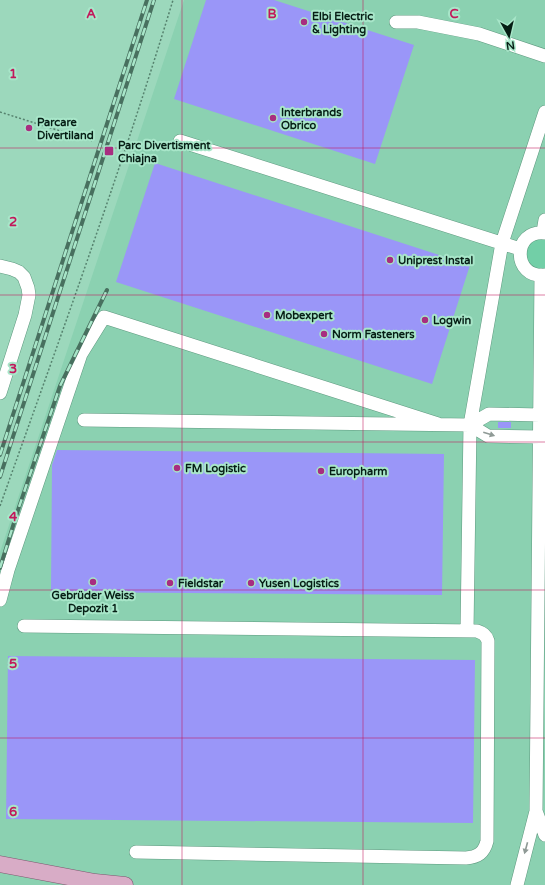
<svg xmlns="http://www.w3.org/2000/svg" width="545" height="885" viewBox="0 0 545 885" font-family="'Varela Round',sans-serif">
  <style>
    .built { fill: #8bd1b1 }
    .green { fill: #72cfa7 }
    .building { fill: #9a96f8 }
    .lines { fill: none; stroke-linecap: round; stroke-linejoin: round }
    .minor-casing { stroke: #5e997f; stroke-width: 14 }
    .major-casing { stroke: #7e576f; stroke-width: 17 }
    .path { stroke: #56826e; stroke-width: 1.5; stroke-dasharray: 2 2; stroke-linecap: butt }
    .minor { stroke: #fff; stroke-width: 13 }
    .major { stroke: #d8acc6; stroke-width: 16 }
    .rail-casing { stroke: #48705f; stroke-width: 4 }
    .rail { stroke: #a8e6c9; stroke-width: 2.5; stroke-dasharray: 8; stroke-linecap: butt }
    .oneway { fill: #8f9a96 }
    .grid { fill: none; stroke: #c2185b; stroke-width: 1; stroke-opacity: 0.55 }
    .poi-dot { fill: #a82d80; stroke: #a8e6c9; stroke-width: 1.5 }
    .labels { text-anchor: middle; stroke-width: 4; stroke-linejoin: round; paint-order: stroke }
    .poi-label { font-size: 11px; font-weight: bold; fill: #061e15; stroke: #a8e6c9; text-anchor: start }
    .grid-label { font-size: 13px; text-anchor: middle; font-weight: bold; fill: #c2185b; stroke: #a8e6c9; stroke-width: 4; stroke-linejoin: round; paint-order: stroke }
  </style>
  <rect width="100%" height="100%" fill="#9cd8bc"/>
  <path class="built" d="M184 0H545V885H0V552Z"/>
  <path class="green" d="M545 233V275L534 274 520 249Z"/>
  <path class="building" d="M206 0H274L414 45 375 164 174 99Z
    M155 163 470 265 432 384 116 282Z
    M498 422H511V428H498Z
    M57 450 444 454 442 595 51 592 52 465Z
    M8 656 475 660 473 823 6 819Z"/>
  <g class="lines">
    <g class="minor-casing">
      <path id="minor" d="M396 22H418L479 34 545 56
        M180 141 520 249
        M543 232 545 220
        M545 233C512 229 512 279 545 275
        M0 266 12 269 19 272 24 277 28 288 29 295 25 315 0 393
        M84 420 470 425 488 436 540 437
        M470 425 489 414 540 415
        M0 600 8 570 81 354 104 317 438 424
        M24 626 477 631C483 633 486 635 488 641L487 841C484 853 478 857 466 858L136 852
        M467 631 470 425 502 243 545 112
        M536 811 545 835
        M517 885 536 811 541 275"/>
    </g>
    <g class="major-casing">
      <path id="major" d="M0 864 95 882 125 885"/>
    </g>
    <path class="path" d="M0 112 92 141
      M0 506C60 338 121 171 173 0"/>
    <use href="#minor" class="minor"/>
    <use href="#major" class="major"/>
    <g class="rail-casing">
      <path id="rail" d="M0 455 147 0
        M0 477 154 0
        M0 568 17 513 60 386 107 290"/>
    </g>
    <use href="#rail" class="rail"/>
  </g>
  <defs><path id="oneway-solid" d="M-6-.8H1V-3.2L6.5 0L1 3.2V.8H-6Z"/></defs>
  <g class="oneway">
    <use href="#oneway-solid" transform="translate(489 434) rotate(17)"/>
    <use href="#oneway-solid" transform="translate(526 848) rotate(105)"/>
  </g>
  <path class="grid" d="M182 0V885M363 0V885M0 148H545M0 295H545M0 442H545M0 590H545M0 738H545"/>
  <g class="poi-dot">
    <circle cx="304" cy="22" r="4"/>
    <circle cx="273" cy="118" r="4"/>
    <circle cx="29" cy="128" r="4"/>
    <rect x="104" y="146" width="10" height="10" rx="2"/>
    <circle cx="390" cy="260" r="4"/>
    <circle cx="267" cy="315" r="4"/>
    <circle cx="425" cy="320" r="4"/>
    <circle cx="324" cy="334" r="4"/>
    <circle cx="177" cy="468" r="4"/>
    <circle cx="321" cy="471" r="4"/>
    <circle cx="93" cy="582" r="4"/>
    <circle cx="170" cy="583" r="4"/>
    <circle cx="251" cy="583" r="4"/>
  </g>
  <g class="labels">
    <g class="poi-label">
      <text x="312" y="20">Elbi Electric<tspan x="312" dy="13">&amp; Lighting</tspan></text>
      <text x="281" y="116">Interbrands<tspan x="281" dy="13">Obrico</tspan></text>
      <text x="37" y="126">Parcare<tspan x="37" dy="13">Divertiland</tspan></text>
      <text x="118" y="149">Parc Divertisment<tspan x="118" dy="13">Chiajna</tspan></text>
      <text x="398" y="264">Uniprest Instal</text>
      <text x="275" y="319">Mobexpert</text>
      <text x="433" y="324">Logwin</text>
      <text x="332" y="338">Norm Fasteners</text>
      <text x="185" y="472">FM Logistic</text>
      <text x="329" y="475">Europharm</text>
      <text x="178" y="587">Fieldstar</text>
      <text x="259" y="587">Yusen Logistics</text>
      <text x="93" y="599" text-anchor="middle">Gebrüder Weiss<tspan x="93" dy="13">Depozit 1</tspan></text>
    </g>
  </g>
  <g class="grid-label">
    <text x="91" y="18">A</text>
    <text x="272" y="18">B</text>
    <text x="454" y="18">C</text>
    <text x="13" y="78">1</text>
    <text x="13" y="226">2</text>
    <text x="13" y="373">3</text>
    <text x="13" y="521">4</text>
    <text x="13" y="668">5</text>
    <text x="13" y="816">6</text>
  </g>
  <g transform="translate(509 36) rotate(172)" stroke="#a8e6c9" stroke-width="3" paint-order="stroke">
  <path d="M0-3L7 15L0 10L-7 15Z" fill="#061e15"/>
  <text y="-6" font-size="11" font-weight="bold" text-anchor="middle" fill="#061e15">N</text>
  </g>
</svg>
